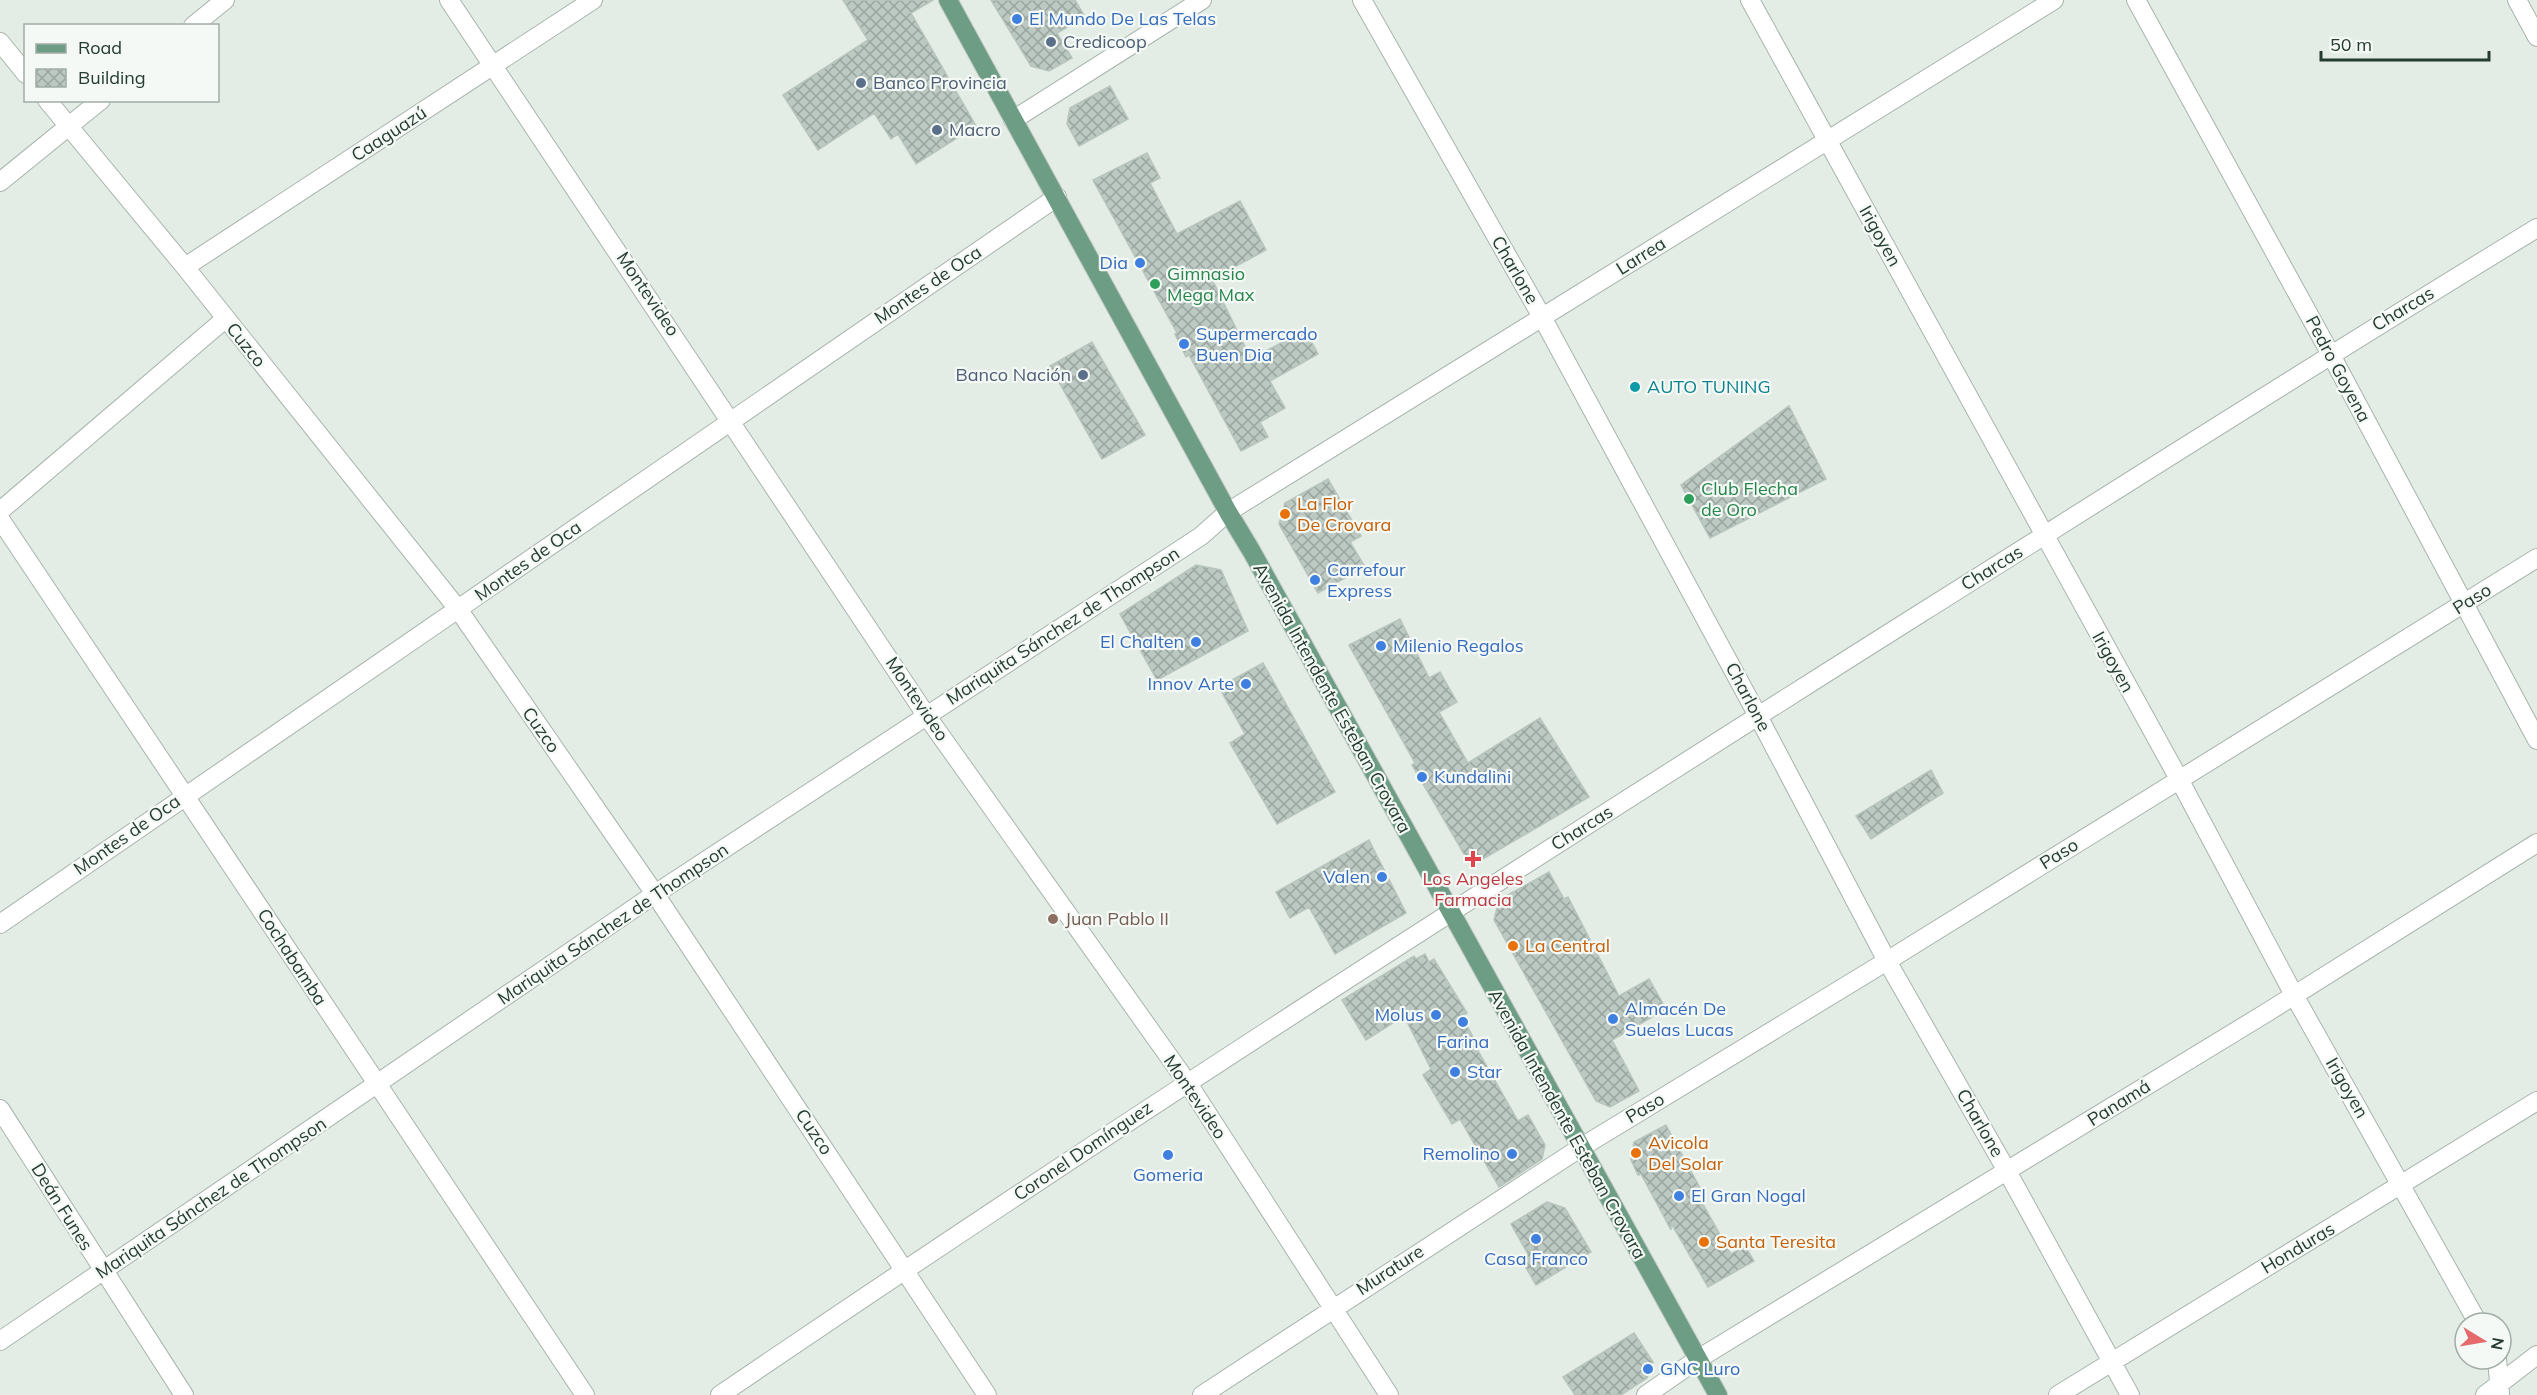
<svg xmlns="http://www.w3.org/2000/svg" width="2537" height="1395" viewBox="0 0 2537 1395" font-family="Mulish,sans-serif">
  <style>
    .building { fill: url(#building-cross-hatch); stroke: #b7c5bc; stroke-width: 1.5 }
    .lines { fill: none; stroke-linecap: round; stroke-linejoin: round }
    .minor-casing { stroke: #a7b4ac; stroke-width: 20 }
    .major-casing { stroke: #c2c8c5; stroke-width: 20 }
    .minor { stroke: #fff; stroke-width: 18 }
    .major { stroke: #6d9d84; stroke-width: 18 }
    .shop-dot { fill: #3f7fe0; stroke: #f4f9f5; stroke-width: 2 }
    .service-dot { fill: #5c6f8a; stroke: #f4f9f5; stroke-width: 2 }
    .leisure-dot { fill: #2e9e5b; stroke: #f4f9f5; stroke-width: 2 }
    .culture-dot { fill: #0f9aa8; stroke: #f4f9f5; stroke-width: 2 }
    .food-dot { fill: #e8710a; stroke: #f4f9f5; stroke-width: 2 }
    .health-dot { fill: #e0444e; stroke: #f4f9f5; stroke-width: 2 }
    .education-dot { fill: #8d6e63; stroke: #f4f9f5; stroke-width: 2 }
    .labels { text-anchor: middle; stroke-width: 4.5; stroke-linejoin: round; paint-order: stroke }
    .shop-label { font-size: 18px; fill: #366cbe; stroke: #f4f9f5; text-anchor: start }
    .service-label { font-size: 18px; fill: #4e5e75; stroke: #f4f9f5; text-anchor: start }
    .street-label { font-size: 18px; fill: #253c30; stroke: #f4f9f5 }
    .leisure-label { font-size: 18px; fill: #27864d; stroke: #f4f9f5; text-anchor: start }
    .culture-label { font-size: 18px; fill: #0d838f; stroke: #f4f9f5; text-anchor: start }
    .food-label { font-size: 18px; fill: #c56008; stroke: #f4f9f5; text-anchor: start }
    .health-label { font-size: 18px; fill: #be3a42; stroke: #f4f9f5 }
    .education-label { font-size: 18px; fill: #785e54; stroke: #f4f9f5; text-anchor: start }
  </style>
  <defs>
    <pattern id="building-cross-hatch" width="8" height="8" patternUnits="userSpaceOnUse" patternTransform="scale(1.5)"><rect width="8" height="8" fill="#bcc9c2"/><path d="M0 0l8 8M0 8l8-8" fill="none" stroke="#99a49e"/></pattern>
  </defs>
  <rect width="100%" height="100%" fill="#e4ece6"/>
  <path class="building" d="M843 0H933L911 13 976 126 916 164 898 134 891 139 874 113 818 150 783 95 868 40Z
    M991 0H1075L1085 17 1057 33 1072 58 1049 71 1031 66Z
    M1110 86 1128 119 1079 146 1067 124 1070 108Z
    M1147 153 1160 178 1150 183 1177 234 1240 201 1266 250 1212 279 1251 359 1305 330 1318 354 1270 381 1285 408 1260 422 1268 437 1241 451 1189 355 1186 357 1175 334 1177 333 1093 180Z
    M1092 342 1145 435 1102 459 1050 366Z
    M1789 406 1826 479 1710 538 1681 485Z
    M1328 479 1361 536 1350 542 1365 567 1318 593 1279 524 1285 503Z
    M1196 565 1221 570 1248 631 1157 680 1120 614Z
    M1400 619 1429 678 1440 672 1457 702 1439 712 1468 763 1540 718 1589 797 1471 866 1412 765 1415 763 1349 645Z
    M1263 663 1335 792 1277 824 1230 743 1245 734 1219 687Z
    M1931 770 1943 793 1871 839 1856 816Z
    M1369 840 1406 913 1335 954 1309 907 1290 918 1276 892Z
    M1549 872 1564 899 1568 897 1619 996 1649 979 1666 1009 1612 1040 1639 1091 1610 1107 1596 1101 1494 920 1499 900Z
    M1425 954 1429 962 1434 959 1467 1013 1462 1016 1475 1041 1473 1042 1518 1121 1528 1115 1545 1145 1542 1159 1499 1187 1460 1119 1452 1124 1423 1075 1431 1069 1404 1016 1366 1040 1342 1000 1414 956 1416 959Z
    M1666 1125 1705 1197 1700 1199 1731 1254 1745 1246 1754 1261 1708 1287 1671 1223V1230L1641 1174 1638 1175 1631 1160 1634 1142Z
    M1547 1202 1565 1208 1591 1252 1536 1285 1521 1259 1528 1254 1511 1224Z
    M1634 1333 1653 1362 1647 1378 1621 1395H1575L1563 1377Z"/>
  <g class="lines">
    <g class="minor-casing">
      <path id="minor" d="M449 0 926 715 1187 1082 1389 1395
        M1362 0 1542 317 1758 716 1887 961 2007 1171 2130 1395
        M1750 0 2179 779 2294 995 2478 1323
        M2136 0 2330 353 2537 740
        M2517 0 2537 37
        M193 26 225 0
        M0 42 26 74
        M47 100 185 267 458 609 655 894 987 1395
        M1013 120 1202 0
        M0 182 101 100
        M185 267 593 0
        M0 511 225 319
        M0 519 585 1395
        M0 924 1057 197
        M0 1109 184 1395
        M0 1341 655 894 1201 536 1228 512 2054 0
        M2497 1359 2500 1393
        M720 1395C1115 1126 1517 868 1921 613 2126 484 2330 354 2537 228
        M1202 1395 1580 1148 1887 961 2537 558
        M1646 1395 1698 1359 2266 1013 2537 843
        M2058 1395 2537 1101
        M2485 1395 2537 1355"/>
    </g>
    <g class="major-casing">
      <path id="major" d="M948 0 1228 512 1252 552 1718 1395"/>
    </g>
    <use href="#minor" class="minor"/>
    <use href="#major" class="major"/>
  </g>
  <g class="shop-dot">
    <circle cx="1017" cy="19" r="6"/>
    <circle cx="1140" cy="263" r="6"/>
    <circle cx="1184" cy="344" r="6"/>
    <circle cx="1315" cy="580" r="6"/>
    <circle cx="1196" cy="642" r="6"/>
    <circle cx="1381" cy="646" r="6"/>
    <circle cx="1246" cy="684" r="6"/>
    <circle cx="1422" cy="777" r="6"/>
    <circle cx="1382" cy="877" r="6"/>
    <circle cx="1436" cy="1015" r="6"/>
    <circle cx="1613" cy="1019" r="6"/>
    <circle cx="1463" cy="1022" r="6"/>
    <circle cx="1455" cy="1072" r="6"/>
    <circle cx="1512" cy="1154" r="6"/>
    <circle cx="1168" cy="1155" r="6"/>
    <circle cx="1679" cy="1196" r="6"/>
    <circle cx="1536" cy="1239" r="6"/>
    <circle cx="1648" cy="1369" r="6"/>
  </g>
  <g class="service-dot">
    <circle cx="1051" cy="42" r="6"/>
    <circle cx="861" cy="83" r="6"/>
    <circle cx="937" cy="130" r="6"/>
    <circle cx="1083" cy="375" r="6"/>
  </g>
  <g class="leisure-dot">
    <circle cx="1155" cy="284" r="6"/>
    <circle cx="1689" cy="499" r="6"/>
  </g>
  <circle class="culture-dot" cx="1635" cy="387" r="6"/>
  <g class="food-dot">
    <circle cx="1285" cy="514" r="6"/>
    <circle cx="1513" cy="946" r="6"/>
    <circle cx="1636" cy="1153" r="6"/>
    <circle cx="1704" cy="1242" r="6"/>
  </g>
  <path class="health-dot" d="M1470 850h6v6h6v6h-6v6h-6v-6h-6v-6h6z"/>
  <circle class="education-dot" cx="1053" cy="919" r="6"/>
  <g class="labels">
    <g class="shop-label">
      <text x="1029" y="25">El Mundo De Las Telas</text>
      <text x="1128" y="269" text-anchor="end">Dia</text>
      <text x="1196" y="340">Supermercado<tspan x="1196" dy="21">Buen Dia</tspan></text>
      <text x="1327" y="576">Carrefour<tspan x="1327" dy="21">Express</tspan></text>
      <text x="1184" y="648" text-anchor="end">El Chalten</text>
      <text x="1393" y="652">Milenio Regalos</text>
      <text x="1234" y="690" text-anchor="end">Innov Arte</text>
      <text x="1434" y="783">Kundalini</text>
      <text x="1370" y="883" text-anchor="end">Valen</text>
      <text x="1625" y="1015">Almacén De<tspan x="1625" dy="21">Suelas Lucas</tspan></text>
      <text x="1424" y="1021" text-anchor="end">Molus</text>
      <text x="1463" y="1048" text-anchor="middle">Farina</text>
      <text x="1467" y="1078">Star</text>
      <text x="1500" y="1160" text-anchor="end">Remolino</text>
      <text x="1168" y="1181" text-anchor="middle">Gomeria</text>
      <text x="1691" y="1202">El Gran Nogal</text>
      <text x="1536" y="1265" text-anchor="middle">Casa Franco</text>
      <text x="1660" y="1375">GNC Luro</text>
    </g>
    <g class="service-label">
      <text x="1063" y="48">Credicoop</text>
      <text x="873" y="89">Banco Provincia</text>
      <text x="949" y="136">Macro</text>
      <text x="1071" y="381" text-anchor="end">Banco Nación</text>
    </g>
    <g class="street-label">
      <text transform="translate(389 134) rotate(-33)" y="6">Caaguazú</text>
      <text transform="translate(1880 236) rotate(61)" y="6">Irigoyen</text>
      <text transform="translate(1641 256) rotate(-32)" y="6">Larrea</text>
      <text transform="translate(1515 270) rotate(60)" y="6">Charlone</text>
      <text transform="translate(928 285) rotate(-34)" y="6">Montes de Oca</text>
      <text transform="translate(648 294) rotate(56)" y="6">Montevideo</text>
      <text transform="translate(2403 309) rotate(-31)" y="6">Charcas</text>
      <text transform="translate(246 345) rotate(51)" y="6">Cuzco</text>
      <text transform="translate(2338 369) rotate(62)" y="6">Pedro Goyena</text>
      <text transform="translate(528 561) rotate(-35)" y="6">Montes de Oca</text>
      <text transform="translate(1992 568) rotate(-32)" y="6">Charcas</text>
      <text transform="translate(2472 599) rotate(-32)" y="6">Paso</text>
      <text transform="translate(1063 626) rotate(-33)" y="6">Mariquita Sánchez de Thompson</text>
      <text transform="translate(2113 662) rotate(61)" y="6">Irigoyen</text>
      <text transform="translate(1748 697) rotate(62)" y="6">Charlone</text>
      <text transform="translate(1332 698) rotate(61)" y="6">Avenida Intendente Esteban Crovara</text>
      <text transform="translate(917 699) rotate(56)" y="6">Montevideo</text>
      <text transform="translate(541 730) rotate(55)" y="6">Cuzco</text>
      <text transform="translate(1582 828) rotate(-32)" y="6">Charcas</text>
      <text transform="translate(127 835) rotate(-35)" y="6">Montes de Oca</text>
      <text transform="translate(2059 854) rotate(-32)" y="6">Paso</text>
      <text transform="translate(613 924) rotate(-34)" y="6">Mariquita Sánchez de Thompson</text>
      <text transform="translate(292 957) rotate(57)" y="6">Cochabamba</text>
      <text transform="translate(2347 1088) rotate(60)" y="6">Irigoyen</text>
      <text transform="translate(1195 1097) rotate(56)" y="6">Montevideo</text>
      <text transform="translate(2119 1103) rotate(-32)" y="6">Panamá</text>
      <text transform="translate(1645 1108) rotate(-31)" y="6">Paso</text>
      <text transform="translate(1980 1123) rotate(60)" y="6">Charlone</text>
      <text transform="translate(1567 1124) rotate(61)" y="6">Avenida Intendente Esteban Crovara</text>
      <text transform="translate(814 1132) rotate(56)" y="6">Cuzco</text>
      <text transform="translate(1083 1151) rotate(-34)" y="6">Coronel Domínguez</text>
      <text transform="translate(211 1198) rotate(-34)" y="6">Mariquita Sánchez de Thompson</text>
      <text transform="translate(62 1207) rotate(58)" y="6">Deán Funes</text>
      <text transform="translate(2298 1248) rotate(-31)" y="6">Honduras</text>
      <text transform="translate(1390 1270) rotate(-33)" y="6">Murature</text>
    </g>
    <g class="leisure-label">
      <text x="1167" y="280">Gimnasio<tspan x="1167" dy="21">Mega Max</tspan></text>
      <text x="1701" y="495">Club Flecha<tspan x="1701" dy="21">de Oro</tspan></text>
    </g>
    <g class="culture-label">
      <text x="1647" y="393">AUTO TUNING</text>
    </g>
    <g class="food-label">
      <text x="1297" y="510">La Flor<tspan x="1297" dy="21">De Crovara</tspan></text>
      <text x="1525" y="952">La Central</text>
      <text x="1648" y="1149">Avicola<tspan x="1648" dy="21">Del Solar</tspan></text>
      <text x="1716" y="1248">Santa Teresita</text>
    </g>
    <g class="health-label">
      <text x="1473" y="885">Los Angeles<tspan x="1473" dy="21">Farmacia</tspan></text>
    </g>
    <g class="education-label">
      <text x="1065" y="925">Juan Pablo II</text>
    </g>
  </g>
  <rect x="24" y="24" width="195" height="78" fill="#f4f9f5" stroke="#a1ada6" stroke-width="1.5"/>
  <rect x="36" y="44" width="30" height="9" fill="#6d9d84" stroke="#a1ada6" stroke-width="1.5"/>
  <text x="78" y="54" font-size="18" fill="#253c30">Road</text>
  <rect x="36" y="69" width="30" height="18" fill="url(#building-cross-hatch)" stroke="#a1ada6" stroke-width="1.5"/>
  <text x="78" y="84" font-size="18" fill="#253c30">Building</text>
  <g transform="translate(2483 1341) rotate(101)"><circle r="28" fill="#f4f9f5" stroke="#a1ada6" stroke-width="1.5"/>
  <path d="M0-4.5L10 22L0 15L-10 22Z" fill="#e46a6b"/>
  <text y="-9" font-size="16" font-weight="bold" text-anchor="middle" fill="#253c30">N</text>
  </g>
  <path d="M2321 51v9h168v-9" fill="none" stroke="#253c30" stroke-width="3"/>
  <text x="2330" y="51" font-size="18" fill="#253c30" stroke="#f4f9f5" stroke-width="4.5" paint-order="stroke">50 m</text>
</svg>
